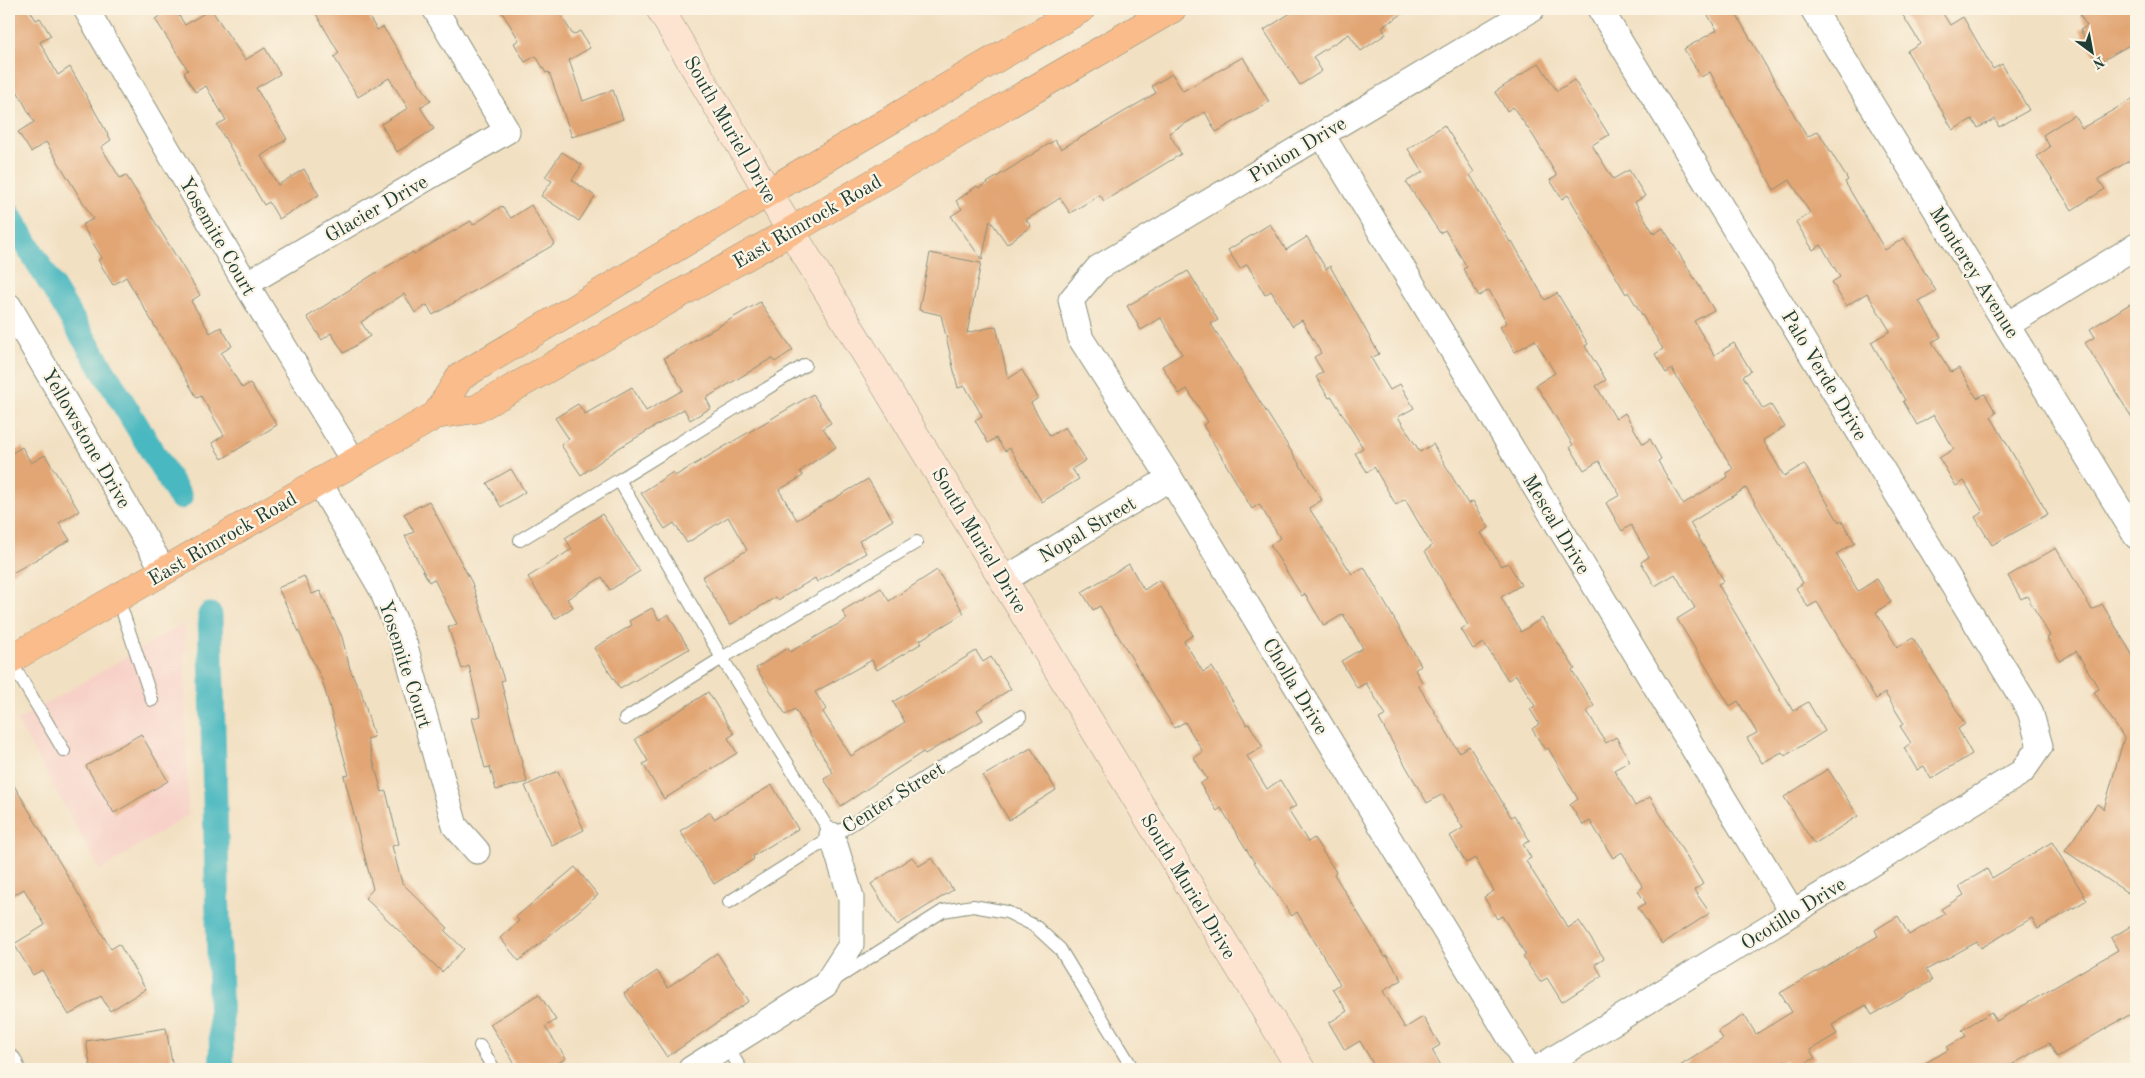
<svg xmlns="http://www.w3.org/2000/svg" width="2145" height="1078" viewBox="0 0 2145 1078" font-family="'Old Standard TT',serif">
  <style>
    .built { fill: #f7d1c7 }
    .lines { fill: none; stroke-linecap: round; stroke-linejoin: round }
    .canal { stroke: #49b8c0; stroke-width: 25 }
    .building { fill: #e2a674 }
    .lane-casing { stroke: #888e7b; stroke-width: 14 }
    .street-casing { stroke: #888e7b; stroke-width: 27 }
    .secondary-casing { stroke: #888e7b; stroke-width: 29 }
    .primary-casing { stroke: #888e7b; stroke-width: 29 }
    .lane { stroke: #fff; stroke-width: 12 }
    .street { stroke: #fff; stroke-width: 25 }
    .secondary { stroke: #fde4d1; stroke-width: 28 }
    .primary { stroke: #fabc8b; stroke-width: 28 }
    .labels { text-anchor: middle; stroke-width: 4.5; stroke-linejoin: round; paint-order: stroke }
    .street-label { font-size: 20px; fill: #1f3d34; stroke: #fcf5e5 }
  </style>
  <rect width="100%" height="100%" fill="#fcf5e5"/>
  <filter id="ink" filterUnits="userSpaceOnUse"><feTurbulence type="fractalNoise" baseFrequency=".02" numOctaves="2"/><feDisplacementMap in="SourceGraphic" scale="10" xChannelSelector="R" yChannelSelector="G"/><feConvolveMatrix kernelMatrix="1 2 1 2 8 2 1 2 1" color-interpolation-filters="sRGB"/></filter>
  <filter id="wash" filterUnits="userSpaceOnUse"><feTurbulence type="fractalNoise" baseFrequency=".0096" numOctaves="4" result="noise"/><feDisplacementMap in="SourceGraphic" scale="20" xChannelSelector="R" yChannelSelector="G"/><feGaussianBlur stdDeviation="1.12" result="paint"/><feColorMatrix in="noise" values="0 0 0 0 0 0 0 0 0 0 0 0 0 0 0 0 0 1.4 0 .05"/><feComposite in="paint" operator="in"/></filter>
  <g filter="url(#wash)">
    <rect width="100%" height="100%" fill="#f2e0c2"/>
    <path class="built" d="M184 623 188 815 100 870 17 721Z"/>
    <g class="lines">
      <path class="canal" d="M9 215 180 497
        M210 615 222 1069"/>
    </g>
    <g id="blocks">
      <path class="building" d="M9 9H29L36 20 40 18 51 36 40 42 58 75 70 67 111 140 101 147 120 178 126 175 200 295 191 301 210 333 221 327 232 346 221 353 242 388 250 383 277 425 222 459 212 443 224 435 201 396 197 398 126 277 113 285 98 260 102 258 82 225 93 219 46 142 31 152 18 132 34 122 9 76Z
        M171 9H175L185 25 211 9 245 60 265 48 280 74 256 88 287 139 261 156 278 185 304 169 319 195 279 219 269 202 264 205 217 125 226 120 206 86 195 92 184 73 188 70 155 19Z
        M313 9H364L377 30 383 27 431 101 420 107 434 129 397 152 381 124 408 108 389 78 358 97 334 57 339 53Z
        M500 9H557L573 35 580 31 590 48 569 60 583 101 613 90 623 119 572 137 549 72 546 73 536 56 525 62 514 43 519 40Z
        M1297 9H1410L1382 27 1386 34 1361 51 1349 34 1313 57 1322 71 1300 85 1264 30Z
        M1704 9H1733L1807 137 1818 131 1848 180 1845 182 1885 250 1904 238 1936 291 1919 301 1941 337 1932 342 1951 372 1959 368 1977 398 1985 394 1996 413 1991 417 2048 514 1992 545 1975 517 1983 512 1964 481 1956 486 1939 458 1954 449 1934 415 1917 425 1903 401 1905 400 1871 342 1890 331 1867 293 1846 306 1832 282 1840 277 1821 245 1813 250 1796 222 1810 213 1790 180 1774 190 1710 72 1701 77 1684 49 1717 30Z
        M1899 9H1940L1950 25 1963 17 1993 69 2002 64 2029 110 1999 127 1995 119 1978 128 1972 119 1953 130 1907 51 1920 43Z
        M2091 9H2136V41L2099 63 2080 30 2087 26 2080 15Z
        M1243 57 1269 102 1216 132 1205 112 1169 133 1181 154 1104 201 1100 195 1070 213 1060 198 1026 220 1031 226 1007 244 990 220 982 260 951 216 962 209 956 201 977 186 979 188 1055 140 1061 149 1156 93 1152 86 1172 74 1183 91Z
        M1539 63 1557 91 1574 80 1609 135 1592 145 1613 179 1629 170 1645 196 1635 202 1654 234 1663 228 1714 310 1694 321 1714 355 1734 343 1751 371 1743 376 1763 409 1771 405 1785 427 1763 440 1784 476 1804 464 1839 522 1841 520 1855 543 1836 554 1858 591 1877 579 1891 602 1876 612 1897 647 1913 638 1965 724 1958 729 1972 754 1931 779 1924 766 1917 770 1904 748 1911 743 1900 726 1904 724 1885 693 1876 699 1817 602 1808 607 1796 588 1803 583 1746 488 1690 523 1724 581 1718 584 1793 711 1808 702 1825 731 1785 756 1782 752 1762 763 1747 738 1757 733 1738 701 1730 706 1677 619 1695 608 1675 574 1655 586 1641 562 1649 557 1631 525 1622 531 1606 503 1620 495 1599 461 1584 470 1570 447 1573 445 1536 385 1555 373 1535 340 1515 352 1500 327 1507 323 1489 290 1479 296 1463 269 1467 267 1445 230 1440 233 1406 182 1423 172 1408 149 1444 125 1474 172 1470 175 1510 242 1512 241 1545 300 1557 293 1588 344 1585 346 1606 380 1596 386 1616 419 1625 413 1643 444 1650 439 1661 459 1658 461 1683 504 1728 477 1726 473 1733 469 1672 369 1666 373 1655 354 1663 349 1628 292 1626 294 1568 195 1562 199 1550 180 1557 176 1534 137 1513 107 1507 111 1495 92Z
        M2136 97V157L2098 179 2105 189 2072 210 2037 156 2050 147 2043 135 2074 115 2082 128Z
        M562 152 582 165 572 180 595 196 579 221 541 196 552 181 545 177Z
        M531 205 555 244 433 315 427 305 415 313 404 294 361 322 370 336 344 353 331 333 322 340 307 317 377 272 413 252 414 254 471 221 473 225 502 206 511 218Z
        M1270 224 1286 250 1307 237 1326 269 1330 266 1379 354 1371 358 1390 390 1400 384 1414 408 1398 417 1420 452 1433 444 1468 504 1473 501 1489 528 1481 533 1501 566 1508 563 1521 585 1501 597 1521 632 1542 618 1575 669 1572 670 1594 706 1587 711 1606 743 1616 737 1630 761 1614 770 1635 806 1650 797 1703 884 1694 890 1710 913 1662 944 1638 908 1646 903 1638 891 1643 887 1622 852 1613 858 1590 821 1583 825 1570 805 1578 799 1548 748 1545 750 1532 729 1539 724 1530 709 1535 706 1516 675 1508 680 1484 643 1473 649 1461 629 1468 625 1425 551 1432 546 1405 499 1396 505 1374 467 1367 472 1355 453 1363 448 1332 397 1329 398 1316 377 1323 372 1314 357 1321 353 1302 320 1292 326 1271 291 1265 295 1247 264 1240 269 1228 250Z
        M930 253 981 263 967 333 996 326 1008 379 1022 370 1038 398 1031 403 1050 436 1065 427 1086 460 1072 469 1079 479 1042 502 1010 448 1005 451 996 438 988 443 975 420 982 416 965 386 958 388 941 315 919 310Z
        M1188 271 1218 320 1211 324 1322 500 1309 508 1352 574 1364 567 1421 665 1415 670 1422 682 1418 685 1459 752 1469 746 1511 817 1514 815 1530 841 1523 844 1531 858 1526 861 1568 928 1579 921 1604 958 1595 964 1602 976 1562 1002 1547 978 1540 982 1523 957 1526 955 1502 916 1497 919 1484 897 1494 891 1475 858 1466 863 1450 836 1463 828 1443 794 1427 803 1379 719 1386 715 1366 683 1357 688 1341 661 1363 648 1343 614 1324 626 1305 594 1302 596 1270 545 1280 538 1259 504 1252 509 1203 425 1208 422 1187 389 1179 394 1162 366 1182 354 1161 318 1141 330 1127 306Z
        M2136 300V424L2085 343 2095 337 2090 329Z
        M760 302 793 350 775 362 772 358 706 398 711 408 690 420 684 409 619 448 581 475 561 445 569 439 555 418 578 404 585 414 632 387 646 411 683 390 664 358Z
        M813 394 831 423 823 428 836 447 800 471 803 476 779 490 797 520 868 479 893 520 859 541 866 553 817 582 815 578 778 600 776 597 730 625 702 577 747 550 728 517 687 543 674 523 665 529 641 493 673 472 675 476Z
        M22 447 31 463 45 455 79 511 59 523 70 540 9 575V455Z
        M511 469 525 492 501 507 487 483Z
        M429 501 472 583 504 680 501 681 527 782 496 790 490 767 485 768 472 718 481 716 469 666 462 669 448 627 457 624 434 579 429 582 405 536 414 532 404 514Z
        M602 514 640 571 610 590 602 577 567 599 573 607 555 619 528 577 572 549 565 538Z
        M2056 548 2092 610 2102 604 2136 661V880L2128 893 2065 851 2097 804 2104 809 2124 738 2094 692 2099 689 2076 651 2060 661 2047 638 2050 636 2027 596 2021 599 2008 576Z
        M1129 564 1144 590 1159 580 1193 635 1184 641 1203 672 1212 667 1247 725 1249 724 1263 747 1247 756 1267 789 1280 780 1296 806 1288 810 1308 842 1314 838 1336 872 1334 874 1385 957 1387 956 1402 980 1383 991 1405 1028 1423 1017 1440 1045 1432 1050 1443 1069H1376L1360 1041 1345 1050 1329 1023 1347 1011 1333 989 1340 984 1297 912 1292 916 1256 865 1221 808 1217 811 1200 784 1207 779 1194 758 1203 752 1185 722 1174 728 1100 606 1093 610 1082 592Z
        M937 570 964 613 920 640 922 643 877 670 872 660 815 692 826 709 823 712 851 756 905 722 893 702 976 651 983 662 991 657 1011 689 977 710 983 720 925 754 923 752 841 806 824 779 833 773 795 709 786 715 756 668 788 648 790 652 847 619 842 611 881 588 889 601Z
        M304 576 312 594 320 591 342 637 350 669 358 687H360L374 737 367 739 382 792 386 791 399 844 392 846 402 883 448 928 445 931 464 949 442 972 365 898 373 889 344 776 349 775 322 680 278 588Z
        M652 608 659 620 668 614 689 649 620 689 594 648 632 625 629 621Z
        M708 692 734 734 728 738 737 753 664 799 643 764 648 761 635 739Z
        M141 734 168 781 114 813 86 766Z
        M1031 748 1056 790 1009 820 983 776Z
        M1828 769 1858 816 1814 844 1784 797Z
        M558 771 584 830 552 846 525 786Z
        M9 777 111 949 119 944 146 989 110 1011 101 996 69 1015 42 970 33 975 14 944 45 925 24 889 9 898Z
        M772 785 798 829 753 856 754 859 714 884 680 831 710 812 714 819Z
        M2052 842 2087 900 2038 929 2032 918 1981 948 1977 942 1926 970 1932 981 1872 1015 1866 1005 1832 1025 1837 1034 1810 1050 1815 1058 1796 1069H1791L1785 1060 1771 1069H1675L1723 1039 1718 1031 1744 1015 1756 1034 1792 1012 1780 993 1878 936 1875 930 1898 916 1909 935 1945 914 1941 909 1964 895 1959 886 1987 869 1992 878Z
        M912 857 919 866 932 858 953 890 897 925 871 884Z
        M575 867 598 895 519 961 500 938 519 921 516 917Z
        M2136 923V1011L2057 1057 2049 1043 2005 1069H1915L1948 1050 1947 1047 1966 1036 1962 1030 1991 1012 1997 1021 2118 950 2111 938Z
        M717 953 749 1001 667 1057 624 993 657 971 668 987Z
        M539 994 556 1020 545 1027 566 1058 549 1069H518L490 1024Z
        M166 1028 173 1069H91L86 1041Z"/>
    </g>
  </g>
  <g filter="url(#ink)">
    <use href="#blocks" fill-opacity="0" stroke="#888e7b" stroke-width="1"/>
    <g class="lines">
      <g class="lane-casing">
        <path id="lane" d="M805 365 619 480 722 658 917 542
          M520 540 619 480
          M118 598 152 700
          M10 660 64 751
          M625 719 722 658 832 835
          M729 902 1020 717
          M836 979 943 911 973 906 1007 912 1035 926 1060 949 1133 1069
          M480 1046 494 1069
          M727 1047 741 1069"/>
      </g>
      <g class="street-casing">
        <path id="street" d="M86 9 246 284 354 462
          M1813 9 2136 536
          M1322 135 1793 913
          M246 284 507 131 435 9
          M9 306 164 571
          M2007 325 2136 246
          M319 482 381 588 405 646 455 826 477 851
          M1004 580 1170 478
          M9 1062 12 1069
          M691 1069 825 985 851 945V897L832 835
          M1529 1069 1170 478 1081 339 1071 300 1098 268 1532 9
          M1537 1069 2022 772 2040 746 2030 711 1600 9"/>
      </g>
      <g class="secondary-casing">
        <path id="secondary" d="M660 9 791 231 1301 1069"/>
      </g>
      <g class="primary-casing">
        <path id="primary" d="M436 415 460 377 819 162 1081 9
          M9 660 436 415 476 409 791 231 1172 9"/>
      </g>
      <use href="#lane" class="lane"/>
      <use href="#street" class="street"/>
      <use href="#secondary" class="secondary"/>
      <use href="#primary" class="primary"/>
    </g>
  </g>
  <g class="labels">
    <g class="street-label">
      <text transform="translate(731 129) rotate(60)" y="7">South Muriel Drive</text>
      <text transform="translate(1297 149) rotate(-31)" y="7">Pinion Drive</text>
      <text transform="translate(376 208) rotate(-30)" y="7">Glacier Drive</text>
      <text transform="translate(807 221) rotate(-30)" y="7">East Rimrock Road</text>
      <text transform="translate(218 236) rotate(60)" y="7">Yosemite Court</text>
      <text transform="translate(1975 272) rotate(58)" y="7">Monterey Avenue</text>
      <text transform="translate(1825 375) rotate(59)" y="7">Palo Verde Drive</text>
      <text transform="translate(87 438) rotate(60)" y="7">Yellowstone Drive</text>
      <text transform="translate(1557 524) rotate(59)" y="7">Mescal Drive</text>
      <text transform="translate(1087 529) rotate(-31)" y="7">Nopal Street</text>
      <text transform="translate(222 538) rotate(-30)" y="7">East Rimrock Road</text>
      <text transform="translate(980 540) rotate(59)" y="7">South Muriel Drive</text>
      <text transform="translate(406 664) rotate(72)" y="7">Yosemite Court</text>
      <text transform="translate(1296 686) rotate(59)" y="7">Cholla Drive</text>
      <text transform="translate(893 797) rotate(-32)" y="7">Center Street</text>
      <text transform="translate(1189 886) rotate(59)" y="7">South Muriel Drive</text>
      <text transform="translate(1793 913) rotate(-32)" y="7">Ocotillo Drive</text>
    </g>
  </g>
  <rect width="2145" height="1078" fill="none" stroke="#fcf5e5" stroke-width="30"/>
  <g transform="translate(2092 52) rotate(148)" stroke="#fcf5e5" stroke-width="4" paint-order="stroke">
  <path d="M0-4L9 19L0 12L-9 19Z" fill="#1f3d34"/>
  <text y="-8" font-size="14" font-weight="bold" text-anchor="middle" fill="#1f3d34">N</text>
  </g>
</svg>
